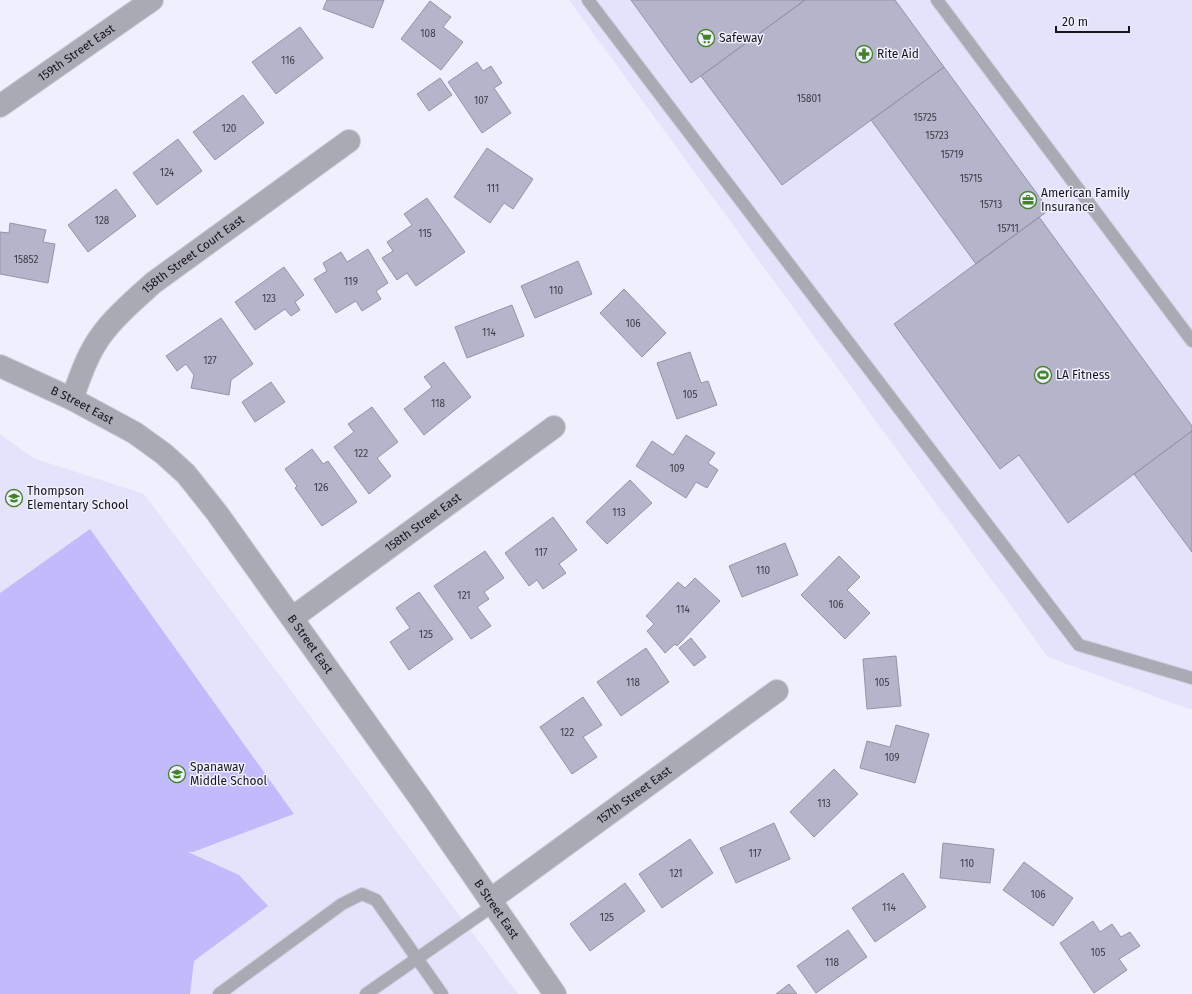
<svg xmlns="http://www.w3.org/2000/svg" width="1192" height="994" viewBox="0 0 1192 994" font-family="'Fira Sans',sans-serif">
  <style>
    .built { fill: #e4e3fb }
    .green { fill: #c1bbfc }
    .building { fill: #b5b4ca; stroke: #9493a8 }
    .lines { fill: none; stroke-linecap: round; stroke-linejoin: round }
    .service-casing { stroke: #cdccd9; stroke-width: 14 }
    .minor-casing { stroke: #cdccd9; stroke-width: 24 }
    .tertiary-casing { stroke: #cdccd9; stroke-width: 24 }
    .service { stroke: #aaaab4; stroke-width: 12 }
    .minor { stroke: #aaaab4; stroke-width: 22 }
    .tertiary { stroke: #aaaab4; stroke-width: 22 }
    .labels { text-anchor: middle; stroke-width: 3; stroke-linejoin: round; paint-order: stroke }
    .number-label { font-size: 10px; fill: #3e3d48 }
    .poi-label { font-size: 12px; fill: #16151d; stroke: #f0effd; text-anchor: start }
    .street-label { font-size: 12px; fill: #16151d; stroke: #f0effd }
  </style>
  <rect width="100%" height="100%" fill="#f0effd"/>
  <path class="built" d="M569 0H1192V710L1048 657Z
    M0 434 33 458 144 494 518 994H0Z"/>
  <path class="green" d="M90 529 294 814 193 852H188L239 875 268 906 194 961 190 994H0V593Z"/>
  <path class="building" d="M327 0H384L373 28 323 9Z
    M631 0H805L691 83Z
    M805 0H895L944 67 782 185 701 76Z
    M430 1 451 17 443 27 463 42 441 70 401 39Z
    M300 27 323 58 276 94 252 62Z
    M477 62 483 71 491 66 502 83 494 88 511 113 482 133 448 82Z
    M944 67 1049 210 976 264 871 120Z
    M440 78 452 95 429 111 417 94Z
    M243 95 264 123 215 160 193 132Z
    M178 139 202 171 157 205 133 173Z
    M487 148 533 179 513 209 504 203 490 223 454 197Z
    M116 189 136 216 88 252 68 225Z
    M427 198 465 252 416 286 407 273 397 280 382 258 393 251 387 242 412 225 404 214Z
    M1039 217 1192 426V431L1068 523 1019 455 1000 469 894 324Z
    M10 223 46 230 43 242 55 244 48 283 0 274V232L9 233Z
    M368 249 388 283 376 291 381 299 362 311 356 301 336 313 314 279 327 271 323 263 341 252 347 262Z
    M578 261 592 294 535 318 521 286Z
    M284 267 304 295 295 302 300 310 291 316 285 309 255 330 235 302Z
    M624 289 666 333 642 357 600 313Z
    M512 305 524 336 467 358 455 327Z
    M221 318 253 364 231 380 229 395 191 388 194 375 186 364 177 371 166 356Z
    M690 352 701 383 708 381 717 405 677 419 657 363Z
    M444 362 471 397 424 435 404 409 432 387 424 377Z
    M271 382 285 402 255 422 242 402Z
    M372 407 398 442 377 458 391 476 369 494 334 447 354 432 348 424Z
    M1192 431V552L1134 474Z
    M686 435 715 453 708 463 718 470 707 488 696 482 686 498 636 466 652 441 673 455Z
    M312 449 323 464 328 461 357 502 322 526 295 488 297 486 285 469Z
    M630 480 652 503 607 544 586 522Z
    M553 517 577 550 559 564 566 573 543 589 537 580 529 586 505 553Z
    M785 543 798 575 742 597 729 566Z
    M485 551 504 578 484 592 489 599 477 607 491 626 471 639 434 586Z
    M839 556 860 577 847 590 870 613 845 639 801 595Z
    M695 578 720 601 677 646 675 644 665 653 647 631 654 624 646 616 678 582 685 588Z
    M419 592 453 639 409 670 390 642 410 628 396 608Z
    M691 638 706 657 694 666 679 648Z
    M646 648 669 682 621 716 597 682Z
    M896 656 901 706 867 709 863 659Z
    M583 697 602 725 583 737 597 757 572 774 540 727Z
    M896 725 929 734 915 783 860 768 867 741 890 747Z
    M834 769 858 794 814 837 790 812Z
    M774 823 790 859 736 883 720 848Z
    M690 839 713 873 662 908 639 874Z
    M943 843 994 849 990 883 940 878Z
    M1024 862 1073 898 1053 926 1003 890Z
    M903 873 926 907 875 942 852 908Z
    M625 883 645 911 590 951 570 924Z
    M1093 921 1100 932 1112 924 1121 937 1130 932 1140 946 1119 959 1127 970 1094 993 1060 943Z
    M848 930 867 957 816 993 797 966Z
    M789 984 797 994H776Z"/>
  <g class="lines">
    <g class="service-casing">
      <path id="service" d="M588 0 1079 645 1192 678
        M937 0 1192 341
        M219 994 342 904 362 894 376 900 442 994
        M366 994 494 905"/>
    </g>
    <g class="minor-casing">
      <g id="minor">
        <path id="s1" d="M72 399C80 377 88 352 103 333 117 314 136 299 153 283L349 141"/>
        <path id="s2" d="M292 618 554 427"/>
        <path id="s3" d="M490 900 777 691"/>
      </g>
    </g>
    <g class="tertiary-casing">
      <g id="tertiary">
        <path id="s4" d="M0 106 152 0"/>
        <path id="s5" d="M0 366 72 399 135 433 164 454 186 474 217 513 422 801 555 994"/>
      </g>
    </g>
    <use href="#service" class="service"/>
    <use href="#minor" class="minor"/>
    <use href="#tertiary" class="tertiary"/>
  </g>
  <defs>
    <g id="supermarket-ring" transform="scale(0.9)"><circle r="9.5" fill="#f0effd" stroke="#408427" stroke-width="1.5"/><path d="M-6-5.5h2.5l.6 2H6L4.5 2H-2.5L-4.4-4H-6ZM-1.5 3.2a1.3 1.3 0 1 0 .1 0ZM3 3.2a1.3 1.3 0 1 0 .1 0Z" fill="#408427"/></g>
    <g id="pharmacy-ring" transform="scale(0.9)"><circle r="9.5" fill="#f0effd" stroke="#408427" stroke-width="1.5"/><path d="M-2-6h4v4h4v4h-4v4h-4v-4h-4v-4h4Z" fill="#408427"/></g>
    <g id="office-ring" transform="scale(0.9)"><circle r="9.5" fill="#f0effd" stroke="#408427" stroke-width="1.5"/><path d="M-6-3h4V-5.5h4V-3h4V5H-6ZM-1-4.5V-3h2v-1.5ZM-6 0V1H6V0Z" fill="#408427"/></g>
    <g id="stadium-ring" transform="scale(0.9)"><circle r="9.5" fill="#f0effd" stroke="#408427" stroke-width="1.5"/><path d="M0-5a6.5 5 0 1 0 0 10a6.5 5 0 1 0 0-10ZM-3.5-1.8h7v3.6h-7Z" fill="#408427"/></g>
    <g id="school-ring" transform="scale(0.9)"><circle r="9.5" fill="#f0effd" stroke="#408427" stroke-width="1.5"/><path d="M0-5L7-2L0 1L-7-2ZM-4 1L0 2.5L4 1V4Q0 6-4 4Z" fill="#408427"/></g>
  </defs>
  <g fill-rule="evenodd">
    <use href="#supermarket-ring" x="706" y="38"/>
    <use href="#pharmacy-ring" x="864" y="54"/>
    <use href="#office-ring" x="1028" y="200"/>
    <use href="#stadium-ring" x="1043" y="375"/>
    <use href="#school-ring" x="14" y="498"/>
    <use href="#school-ring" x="177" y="774"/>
  </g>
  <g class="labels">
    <g class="number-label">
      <text x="428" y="37">108</text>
      <text x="288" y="64">116</text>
      <text x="809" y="102">15801</text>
      <text x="481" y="104">107</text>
      <text x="925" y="121">15725</text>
      <text x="229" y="132">120</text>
      <text x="937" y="139">15723</text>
      <text x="952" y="158">15719</text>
      <text x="167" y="176">124</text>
      <text x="971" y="182">15715</text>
      <text x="493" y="192">111</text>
      <text x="991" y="208">15713</text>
      <text x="102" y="224">128</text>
      <text x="1008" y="232">15711</text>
      <text x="425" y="237">115</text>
      <text x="26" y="263">15852</text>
      <text x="351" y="285">119</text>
      <text x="556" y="294">110</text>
      <text x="269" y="302">123</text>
      <text x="633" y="327">106</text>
      <text x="489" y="336">114</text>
      <text x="210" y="364">127</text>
      <text x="690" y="398">105</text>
      <text x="438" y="407">118</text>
      <text x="361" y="457">122</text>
      <text x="677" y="472">109</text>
      <text x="321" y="491">126</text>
      <text x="619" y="516">113</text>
      <text x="541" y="556">117</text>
      <text x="763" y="574">110</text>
      <text x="464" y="599">121</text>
      <text x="836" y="608">106</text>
      <text x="683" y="613">114</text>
      <text x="426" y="638">125</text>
      <text x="633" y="686">118</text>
      <text x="882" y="686">105</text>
      <text x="567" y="736">122</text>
      <text x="892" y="761">109</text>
      <text x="824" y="807">113</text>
      <text x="755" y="857">117</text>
      <text x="967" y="867">110</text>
      <text x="676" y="877">121</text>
      <text x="1038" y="898">106</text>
      <text x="889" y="911">114</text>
      <text x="607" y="921">125</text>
      <text x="1098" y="956">105</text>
      <text x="832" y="966">118</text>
    </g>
    <g class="poi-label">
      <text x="719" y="42">Safeway</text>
      <text x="877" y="58">Rite Aid</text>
      <text x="1041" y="197">American Family<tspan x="1041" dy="14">Insurance</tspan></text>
      <text x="1056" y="379">LA Fitness</text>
      <text x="27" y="495">Thompson<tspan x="27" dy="14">Elementary School</tspan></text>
      <text x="190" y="771">Spanaway<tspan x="190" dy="14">Middle School</tspan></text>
    </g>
    <g class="street-label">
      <text dy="4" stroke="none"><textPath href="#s4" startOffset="93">159th Street East</textPath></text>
      <text dy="4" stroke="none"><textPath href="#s1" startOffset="193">158th Street Court East</textPath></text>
      <text dy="4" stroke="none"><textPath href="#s5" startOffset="91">B Street East</textPath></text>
      <text dy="4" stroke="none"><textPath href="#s2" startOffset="162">158th Street East</textPath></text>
      <text dy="4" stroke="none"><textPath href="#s5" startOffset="427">B Street East</textPath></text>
      <text dy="4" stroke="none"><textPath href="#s3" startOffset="178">157th Street East</textPath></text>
      <text dy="4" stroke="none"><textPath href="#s5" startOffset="751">B Street East</textPath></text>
    </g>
  </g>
  <path d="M1056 26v6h73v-6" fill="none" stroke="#16151d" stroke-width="2"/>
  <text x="1062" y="26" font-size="12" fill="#16151d" stroke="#f0effd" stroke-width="3" paint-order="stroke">20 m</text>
</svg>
